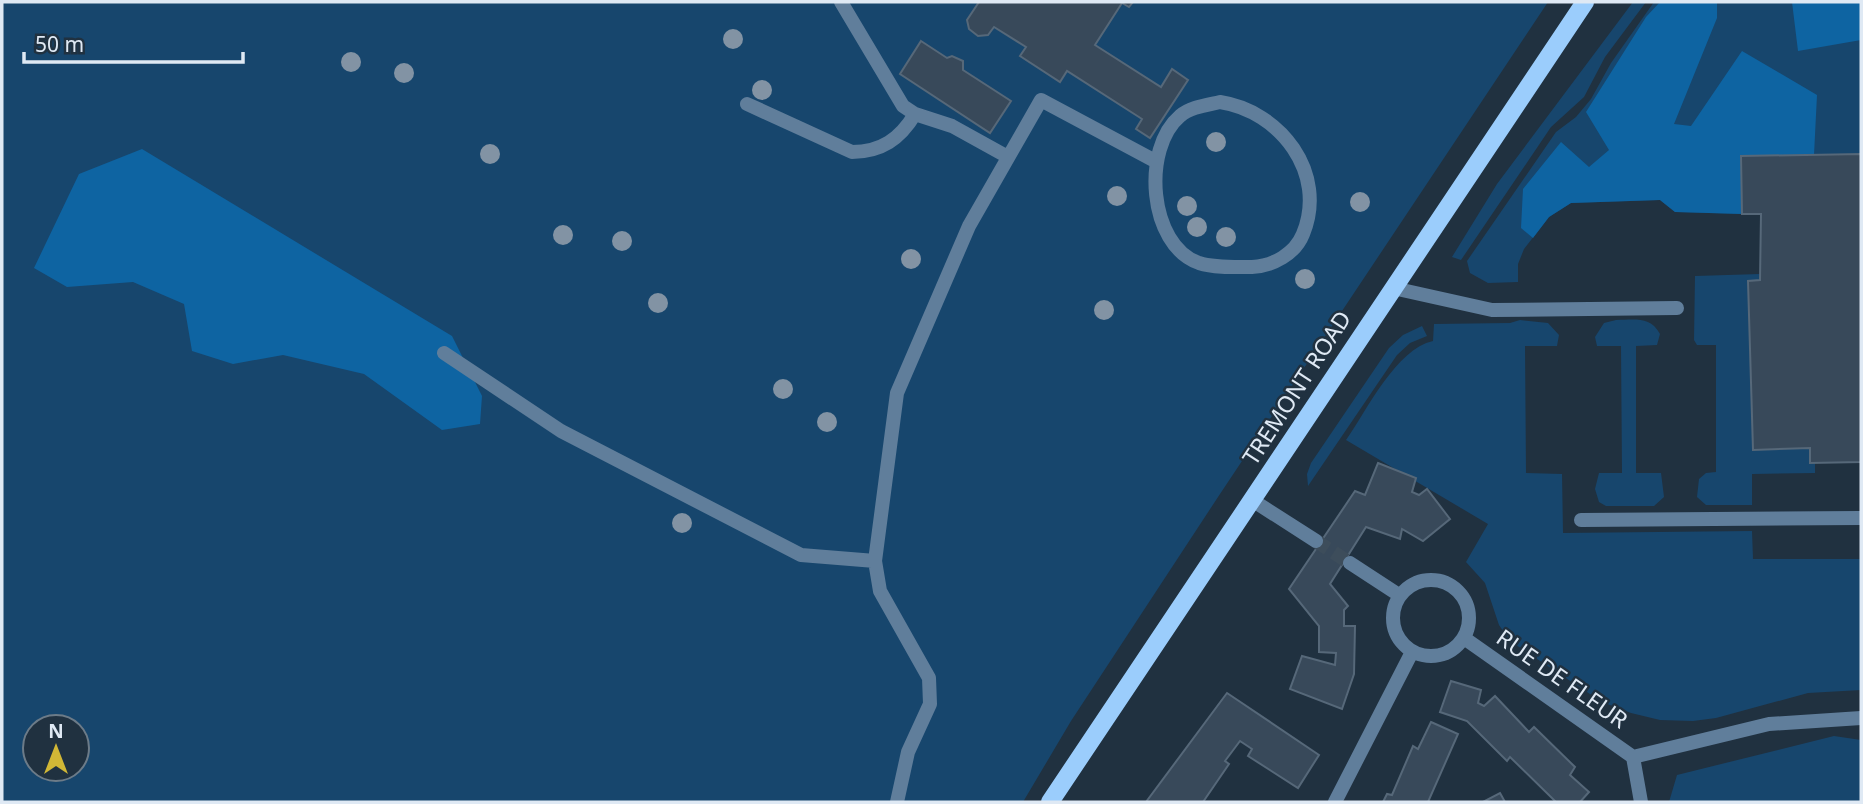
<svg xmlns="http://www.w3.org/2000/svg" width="1863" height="804" viewBox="0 0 1863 804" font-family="'Noto Sans',sans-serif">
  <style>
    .green { fill: #17466d; fill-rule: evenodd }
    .forest { fill: #0e64a2 }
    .building { fill: #38495a; stroke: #566879; stroke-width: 2 }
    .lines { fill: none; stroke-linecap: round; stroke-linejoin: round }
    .minor-tunnel { stroke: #3d4d5b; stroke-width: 14; stroke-dasharray: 14 7; stroke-linecap: butt }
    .service { stroke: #607e9b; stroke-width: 14 }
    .minor { stroke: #607e9b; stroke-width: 14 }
    .primary { stroke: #9bcdfc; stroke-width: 18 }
    .tree { fill: #8293a4 }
    .labels { text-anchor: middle; stroke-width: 5; stroke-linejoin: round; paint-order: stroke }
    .street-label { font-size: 23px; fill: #dfe9f4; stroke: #203140 }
  </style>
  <rect width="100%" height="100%" fill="#203140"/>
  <path class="green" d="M2 2H1548L1218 497 1071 721 1023 802H2ZM35 727H77V769H35Z
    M1633 2H1646L1605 57 1584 97 1551 127 1461 260 1452 257 1497 184Z
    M1654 2H1861V154L1742 156V214L1675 212 1660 200 1571 203 1549 217 1524 249 1518 264V282L1488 283 1470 273 1467 261 1556 132 1576 117 1591 99 1611 63Z
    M1760 274V280L1748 281 1753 449 1810 448V463H1815V473L1752 474V505H1706L1697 497 1699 479 1706 473 1716 472V345H1697L1694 340 1695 276Z
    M1520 320 1548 323 1559 335 1557 346H1525L1526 473 1562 474 1563 533 1752 531 1753 559H1861V690L1808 693 1716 718 1693 721 1660 720 1631 713 1602 702 1510 641 1499 625 1485 583 1466 562 1488 524 1346 440C1367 410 1396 349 1433 341L1434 324 1510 323Z
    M1616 320C1635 320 1650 316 1660 334L1657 345 1636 346V473H1661L1664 497 1654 506H1606L1599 502 1595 489 1599 473H1622L1621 346H1597L1595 337 1604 323Z
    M1422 326 1427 336 1410 343 1397 355 1308 486 1307 474 1311 463 1389 348 1403 335Z
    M1834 736 1861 740V802H1669L1677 775Z"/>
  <path class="forest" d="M1660 2H1717V18L1674 124 1691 126 1742 51 1817 95 1814 155 1742 214 1675 212 1660 200 1571 203 1549 217 1533 238 1521 228 1523 189 1561 142 1589 167 1609 150 1586 112 1646 17Z
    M1792 2H1861V40L1798 51Z
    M142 149 452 336 482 396 480 424 442 430 364 374 283 355 233 364 192 351 184 304 133 282 67 287 34 268 79 174Z"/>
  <path class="building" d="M979 2H1133L1129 7 1122 3 1095 45 1161 87 1172 69 1188 80 1150 138 1136 129 1142 119 1067 71 1060 82 1020 56 1026 47 994 27 988 35 978 36 969 29 967 20Z
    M921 41 947 58 952 56 963 61V70L1011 101 990 133 900 74Z
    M1861 154V462L1810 463V448L1753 450 1748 281 1760 280 1761 214H1742L1741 156Z
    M1378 463 1416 478 1412 492 1419 495 1427 489 1450 519 1423 541 1402 529 1400 539 1366 527 1330 584 1348 606 1344 610V626H1355L1354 674 1342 709 1290 689 1302 656 1335 665 1336 653 1319 652V626L1289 589 1355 491 1365 495Z
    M1451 681 1481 690 1478 703 1484 706 1495 696 1529 732 1534 727 1575 767 1570 775 1589 792 1580 802H1556L1510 757 1507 761 1467 721 1440 712Z
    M1227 693 1319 755 1298 788 1248 756 1252 749 1240 741 1225 761 1229 764 1203 802H1146Z
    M1431 722 1458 734 1428 802H1383L1387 794 1392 795 1413 746 1418 749Z
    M1500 793 1505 802H1483Z"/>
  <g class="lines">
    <path class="minor-tunnel" d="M1316 541 1350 563"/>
    <path class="service" d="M841 2 903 106 915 114 952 126 1008 157
      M1220 102C1280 111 1328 173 1303 234 1295 254 1273 266 1252 267 1236 267 1215 268 1199 263 1148 245 1142 148 1180 116 1190 107 1207 105 1220 102Z
      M747 104 852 152C881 152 900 139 915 114
      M1393 288 1492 310 1677 308
      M444 353 561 431 801 555 875 561
      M1581 520 1861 518
      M897 802 908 752 930 704 929 678 880 591 875 561 897 393 969 226 1041 100 1157 162"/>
    <path class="minor" d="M1252 500 1316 541
      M1350 563 1399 595
      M1393 618a38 38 0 1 1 76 0a38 38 0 1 1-76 0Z
      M1464 638 1633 757 1769 724 1861 718
      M1633 757 1641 802
      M1335 802 1412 652"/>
    <path class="primary" d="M1050 802 1585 2"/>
  </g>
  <g class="tree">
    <circle cx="733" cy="39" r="10"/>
    <circle cx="351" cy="62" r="10"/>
    <circle cx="404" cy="73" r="10"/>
    <circle cx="762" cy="90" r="10"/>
    <circle cx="1216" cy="142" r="10"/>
    <circle cx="490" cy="154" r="10"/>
    <circle cx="1117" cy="196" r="10"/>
    <circle cx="1360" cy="202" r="10"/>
    <circle cx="1187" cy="206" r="10"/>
    <circle cx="1197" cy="227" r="10"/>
    <circle cx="563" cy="235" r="10"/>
    <circle cx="1226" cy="237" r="10"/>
    <circle cx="622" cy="241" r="10"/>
    <circle cx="911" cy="259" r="10"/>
    <circle cx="1305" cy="279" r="10"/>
    <circle cx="658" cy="303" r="10"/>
    <circle cx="1104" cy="310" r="10"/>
    <circle cx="783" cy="389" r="10"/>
    <circle cx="827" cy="422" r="10"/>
    <circle cx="682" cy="523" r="10"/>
  </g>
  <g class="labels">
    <g class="street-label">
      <text transform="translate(1297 388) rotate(-57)" y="8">TREMONT ROAD</text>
      <text transform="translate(1562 679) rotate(35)" y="8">RUE DE FLEUR</text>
    </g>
  </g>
  <rect width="1863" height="804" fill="none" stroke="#dfe9f4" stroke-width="7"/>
  <g transform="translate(56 748)"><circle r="33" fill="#203140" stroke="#6c7b88" stroke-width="2"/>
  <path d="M0-5L12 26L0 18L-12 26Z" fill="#d1b736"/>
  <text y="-10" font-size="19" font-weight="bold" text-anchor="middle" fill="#dfe9f4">N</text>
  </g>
  <path d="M24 52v10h219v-10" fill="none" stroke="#dfe9f4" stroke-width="3.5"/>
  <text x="35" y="52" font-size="21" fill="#dfe9f4" stroke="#203140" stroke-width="5" paint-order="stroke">50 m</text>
</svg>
